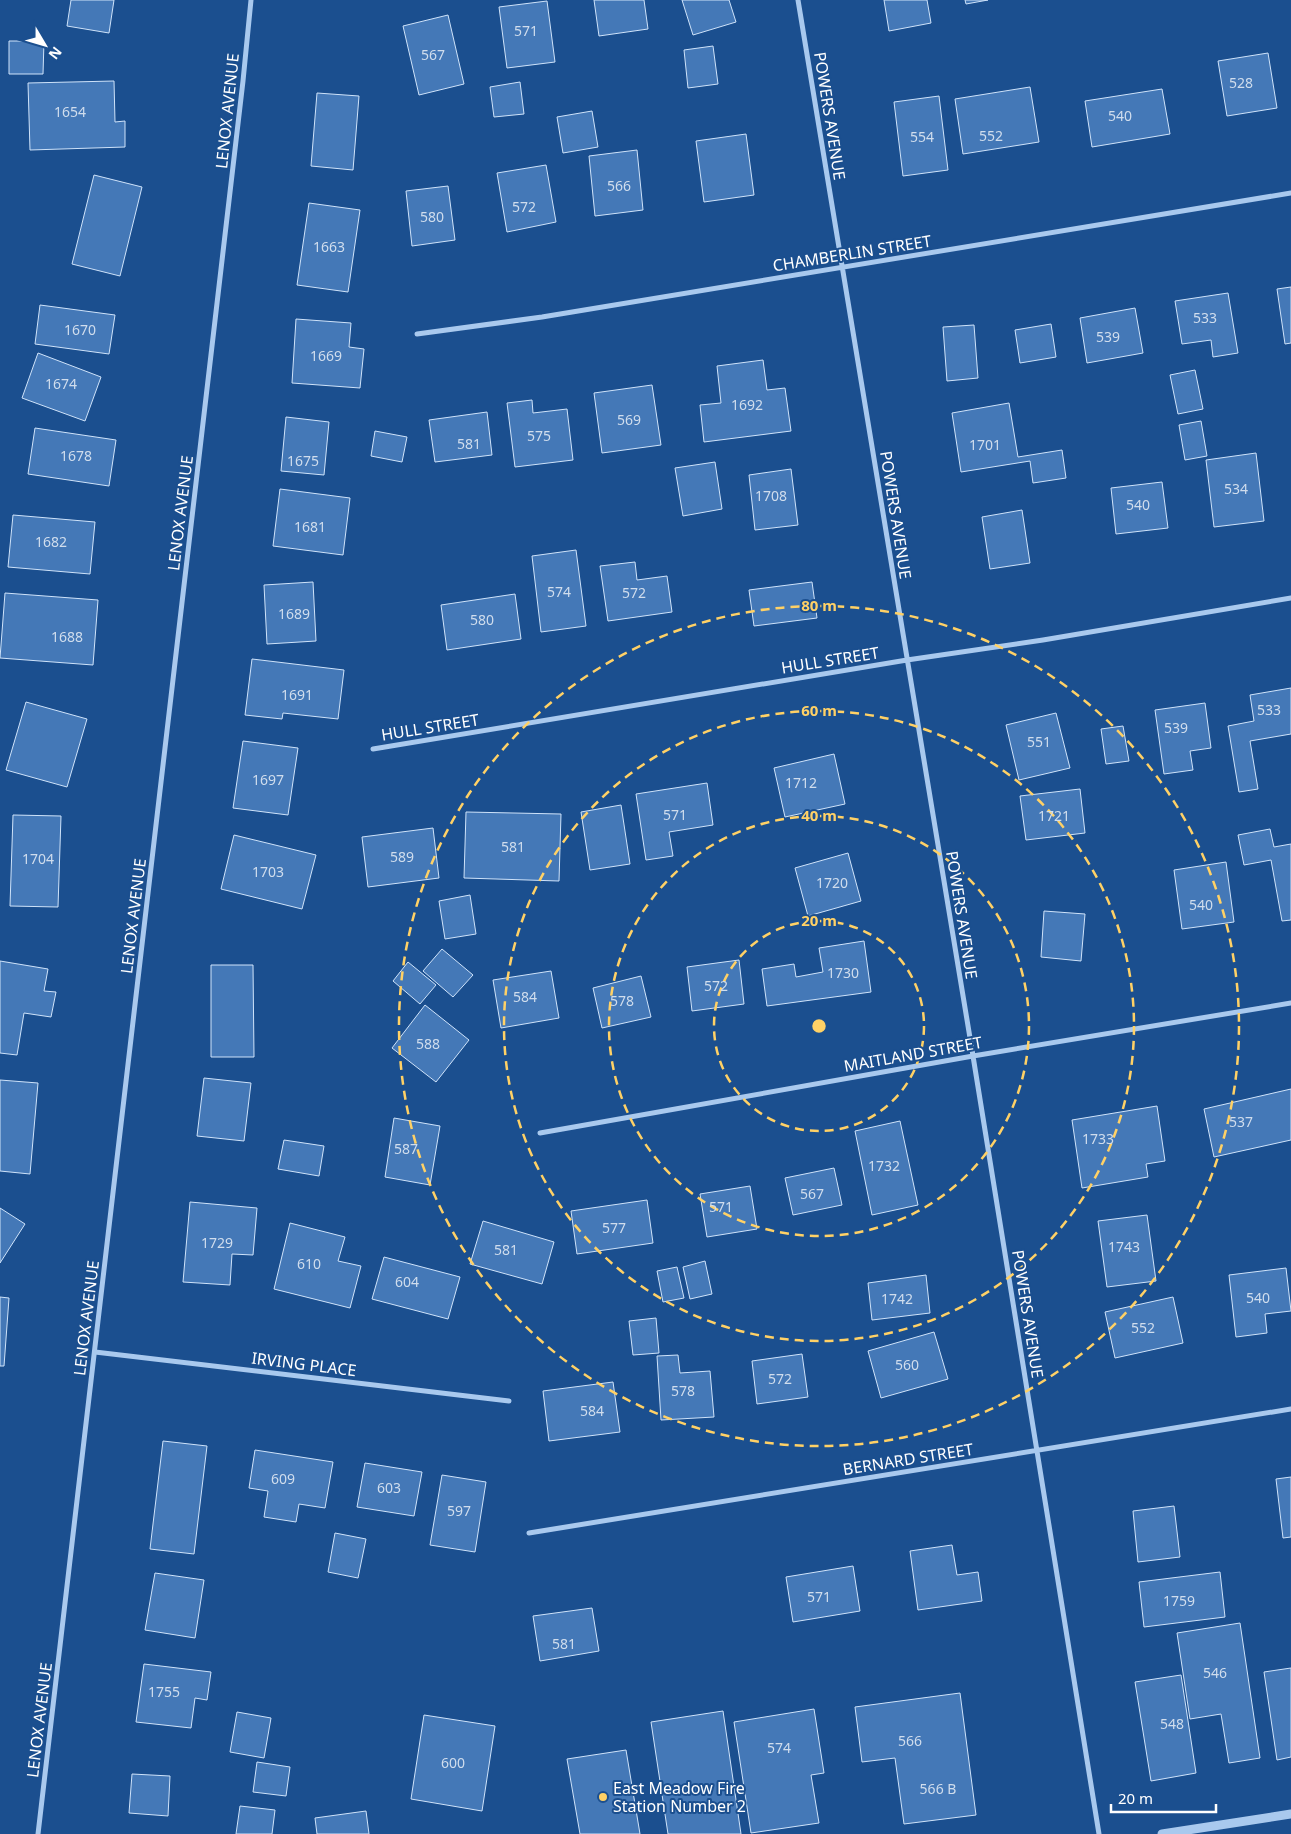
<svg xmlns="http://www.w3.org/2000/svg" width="1291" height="1834" viewBox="0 0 1291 1834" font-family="'Noto Sans',sans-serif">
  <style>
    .building { fill: #4478b7; stroke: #cfe3fa }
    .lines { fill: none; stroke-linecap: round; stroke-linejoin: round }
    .minor { stroke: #a9c9ee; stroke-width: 5 }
    .tertiary { stroke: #a9c9ee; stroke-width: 9 }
    .ring { fill: none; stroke: #ffd166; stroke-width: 2.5; stroke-dasharray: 9 6 }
    .poi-dot { fill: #ffd166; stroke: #1b4f8f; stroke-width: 2 }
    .labels { text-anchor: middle; stroke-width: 4; stroke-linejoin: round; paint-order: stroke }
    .number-label { font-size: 14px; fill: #d0dded }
    .street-label { font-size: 16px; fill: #fff; stroke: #1b4f8f }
    .poi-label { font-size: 16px; fill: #fff; stroke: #1b4f8f; text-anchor: start }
    .centre { fill: #ffd166; stroke: #1b4f8f; stroke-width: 2.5 }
    .ring-label { font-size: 15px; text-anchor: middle; font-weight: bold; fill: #ffd166; stroke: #1b4f8f; stroke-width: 4; stroke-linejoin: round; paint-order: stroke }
  </style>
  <rect width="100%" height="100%" fill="#1b4f8f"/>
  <path class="building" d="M71 0H114L109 33 67 26Z
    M594 0H644L648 29 599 36Z
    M682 0H729L736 22 693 35Z
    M884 0H927L931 23 889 31Z
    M965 0H988L966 4Z
    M547 1 555 62 507 68 499 7Z
    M448 15 464 84 419 95 403 26Z
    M9 41H44L43 74H9Z
    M713 46 718 84 688 88 684 50Z
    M1268 53 1277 108 1227 116 1218 61Z
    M114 81 115 122 125 121V147L30 150 28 83Z
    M520 82 524 114 494 117 490 87Z
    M1030 87 1039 142 963 154 955 99Z
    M1162 89 1170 134 1092 147 1085 101Z
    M317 93 359 96 353 170 311 166Z
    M939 96 948 170 903 176 894 102Z
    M592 111 598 147 563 153 557 117Z
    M746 134 754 195 704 202 696 141Z
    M637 150 643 210 595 216 589 156Z
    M546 165 556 222 507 232 497 173Z
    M94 175 142 187 120 276 72 264Z
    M448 186 455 240 412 246 406 191Z
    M309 203 360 210 348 292 297 285Z
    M1291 287V343L1285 344 1277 289Z
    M1228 293 1238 353 1213 357 1211 340 1182 344 1175 301Z
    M40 305 115 315 109 354 35 344Z
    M1135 308 1143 353 1087 363 1080 318Z
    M296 319 351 323 349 347 364 349 360 388 292 383Z
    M1051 324 1056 357 1020 363 1015 330Z
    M974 325 978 378 947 381 943 327Z
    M38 353 101 377 85 421 22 398Z
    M763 360 767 390 785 388 791 431 704 442 700 405 721 403 717 366Z
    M1195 370 1203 409 1178 414 1170 375Z
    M652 385 661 445 602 453 594 393Z
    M532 400 533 413 567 409 573 460 515 467 507 403Z
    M1009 403 1018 457 1062 450 1066 478 1033 483 1030 461 961 472 952 413Z
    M487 412 492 455 435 462 429 420Z
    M286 417 329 422 324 475 281 471Z
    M1201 421 1207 456 1185 460 1179 425Z
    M35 428 116 440 109 486 28 474Z
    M375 431 407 437 402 462 371 456Z
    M1256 453 1264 521 1214 527 1206 460Z
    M715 462 722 509 683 516 675 468Z
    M791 469 798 525 755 530 749 475Z
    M1162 482 1168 528 1116 534 1111 488Z
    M280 489 350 498 343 555 273 546Z
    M1022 510 1030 563 990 569 982 517Z
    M13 515 95 522 90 574 8 567Z
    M576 550 586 626 541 632 532 556Z
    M635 562 637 580 667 576 672 612 608 621 600 566Z
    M313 582 316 641 267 644 264 585Z
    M812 582 817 618 754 626 749 590Z
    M5 593 98 600 93 665 0 658Z
    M515 594 521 639 447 650 441 605Z
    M252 659 344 670 338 719 283 713 282 719 245 715Z
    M1291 688V734L1250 741 1258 789 1239 792 1228 726 1254 721 1250 695Z
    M26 702 87 719 67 787 6 770Z
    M1205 703 1211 748 1190 751 1193 770 1164 774 1155 710Z
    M1056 713 1070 768 1019 780 1006 725Z
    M1123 726 1129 761 1106 764 1101 729Z
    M243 741 298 748 288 815 233 808Z
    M834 754 845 804 785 817 774 768Z
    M707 783 713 825 669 832 673 856 646 860 636 794Z
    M1080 789 1085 833 1026 840 1020 796Z
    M621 805 630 864 590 870 581 812Z
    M466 812 561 814 559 881 464 878Z
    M13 815 61 816 58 907 10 906Z
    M433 828 439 878 368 887 362 837Z
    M1270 829 1274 847 1291 844V920L1282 921 1271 860 1244 865 1238 835Z
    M234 835 316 855 302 909 221 889Z
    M848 853 861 901 808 916 795 868Z
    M1226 862 1234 922 1182 929 1174 870Z
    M470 895 476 934 445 939 439 901Z
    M1044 911 1085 914 1081 961 1041 957Z
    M864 941 871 992 767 1006 762 969 794 964 796 977 823 972 819 948Z
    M442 949 473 975 453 997 423 971Z
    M739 960 744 1004 692 1011 687 967Z
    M0 961 48 969 44 991 56 992 51 1017 24 1013 17 1055 0 1053Z
    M408 962 436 985 420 1004 393 981Z
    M211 965H253L254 1057H211Z
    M551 971 559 1018 501 1028 493 980Z
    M641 976 651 1017 602 1028 593 988Z
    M425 1005 469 1040 436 1082 392 1048Z
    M204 1078 251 1083 244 1141 197 1136Z
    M0 1080 38 1083 30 1174 0 1171Z
    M1291 1089V1140L1214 1157 1204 1109Z
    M1157 1106 1165 1161 1146 1164 1148 1177 1082 1188 1072 1120Z
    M394 1118 440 1126 430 1185 385 1177Z
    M900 1121 918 1205 872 1215 855 1131Z
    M284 1140 324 1146 319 1176 278 1169Z
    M834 1168 842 1205 793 1215 785 1178Z
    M750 1186 757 1229 707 1237 700 1194Z
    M647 1200 653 1243 577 1254 571 1211Z
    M190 1202 257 1208 253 1255 232 1254 230 1285 183 1282Z
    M0 1208 25 1224 0 1263Z
    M1147 1215 1156 1281 1107 1287 1098 1221Z
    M483 1221 554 1242 542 1284 470 1264Z
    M290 1223 345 1237 338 1261 361 1266 350 1308 274 1289Z
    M384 1257 460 1277 448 1319 372 1299Z
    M705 1261 712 1294 690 1299 683 1267Z
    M677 1267 684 1298 663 1302 657 1271Z
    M1286 1268 1291 1311 1265 1314 1267 1333 1236 1337 1229 1275Z
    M926 1275 930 1313 872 1320 868 1283Z
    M0 1297 9 1298 4 1366H0Z
    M1173 1297 1183 1343 1115 1358 1105 1312Z
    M656 1318 659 1353 633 1355 629 1321Z
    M934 1332 948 1379 881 1398 868 1351Z
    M802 1354 808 1397 757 1404 752 1361Z
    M678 1355 680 1373 710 1371 714 1417 661 1420 657 1356Z
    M613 1382 620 1432 549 1441 543 1391Z
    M163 1441 207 1446 194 1554 150 1549Z
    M255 1450 333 1462 325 1508 299 1504 296 1522 264 1517 268 1491 249 1488Z
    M365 1463 422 1472 414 1516 357 1507Z
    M442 1475 486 1482 475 1552 430 1545Z
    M1291 1477V1537L1283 1538 1276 1479Z
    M1174 1506 1180 1557 1138 1562 1133 1511Z
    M335 1533 366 1539 358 1578 328 1572Z
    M952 1545 957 1575 978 1572 982 1601 918 1610 910 1551Z
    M853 1566 860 1611 793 1622 786 1577Z
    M1220 1572 1225 1617 1144 1627 1139 1582Z
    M155 1573 204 1580 195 1638 145 1630Z
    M592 1608 599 1651 540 1661 533 1616Z
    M1240 1623 1260 1758 1229 1763 1221 1714 1190 1719 1177 1633Z
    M144 1664 211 1672 207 1700 195 1698 191 1728 136 1722Z
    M1291 1668V1757L1277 1760 1264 1672Z
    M1181 1675 1196 1773 1151 1781 1135 1682Z
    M960 1693 976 1815 904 1824 895 1758 862 1762 855 1707Z
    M814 1709 824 1773 811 1775 819 1823 751 1833 734 1722Z
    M723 1711 741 1834H668L651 1722Z
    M237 1712 271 1718 264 1758 230 1752Z
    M424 1715 495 1726 482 1811 411 1799Z
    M626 1750 640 1834H580L567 1759Z
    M257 1762 290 1767 286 1796 253 1792Z
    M132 1774 170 1776 168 1816 129 1813Z
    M240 1806 275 1810 272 1834H236Z
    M366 1811 369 1834H317L315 1818Z"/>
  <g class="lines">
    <path class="minor" d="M798 0 973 1056 1099 1834
      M417 334 542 317 1291 193
      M373 749 907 660 1043 640 1291 598
      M540 1133 973 1056 1291 1003
      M95 1352 509 1401
      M529 1533 1291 1409
      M38 1834 243 81 251 0"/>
    <path class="tertiary" d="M1162 1834 1291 1814"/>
  </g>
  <g class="ring">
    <circle cx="819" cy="1026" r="105"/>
    <circle cx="819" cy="1026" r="210"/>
    <circle cx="819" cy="1026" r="315"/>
    <circle cx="819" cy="1026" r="420"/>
  </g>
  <circle class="poi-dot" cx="603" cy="1797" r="5"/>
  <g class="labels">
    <g class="number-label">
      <text x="526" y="36">571</text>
      <text x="433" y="60">567</text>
      <text x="1241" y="88">528</text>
      <text x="70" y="117">1654</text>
      <text x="1120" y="121">540</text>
      <text x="991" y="141">552</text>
      <text x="922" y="142">554</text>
      <text x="619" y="191">566</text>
      <text x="524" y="212">572</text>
      <text x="432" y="222">580</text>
      <text x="329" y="252">1663</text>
      <text x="1205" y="323">533</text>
      <text x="80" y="335">1670</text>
      <text x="1108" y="342">539</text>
      <text x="326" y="361">1669</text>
      <text x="61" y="389">1674</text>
      <text x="747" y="410">1692</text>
      <text x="629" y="425">569</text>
      <text x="539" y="441">575</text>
      <text x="469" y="449">581</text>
      <text x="985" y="450">1701</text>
      <text x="76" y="461">1678</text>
      <text x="303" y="466">1675</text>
      <text x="1236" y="494">534</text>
      <text x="771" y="501">1708</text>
      <text x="1138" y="510">540</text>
      <text x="310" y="532">1681</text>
      <text x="51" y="547">1682</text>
      <text x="559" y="597">574</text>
      <text x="634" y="598">572</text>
      <text x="294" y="619">1689</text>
      <text x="482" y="625">580</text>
      <text x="67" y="642">1688</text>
      <text x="297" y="700">1691</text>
      <text x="1269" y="715">533</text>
      <text x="1176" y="733">539</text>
      <text x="1039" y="747">551</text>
      <text x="268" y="785">1697</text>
      <text x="801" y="788">1712</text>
      <text x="675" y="820">571</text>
      <text x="1054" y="821">1721</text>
      <text x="513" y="852">581</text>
      <text x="402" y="862">589</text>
      <text x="38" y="864">1704</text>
      <text x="268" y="877">1703</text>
      <text x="832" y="888">1720</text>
      <text x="1201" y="910">540</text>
      <text x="843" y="978">1730</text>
      <text x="716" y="991">572</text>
      <text x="525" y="1002">584</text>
      <text x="622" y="1006">578</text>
      <text x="428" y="1049">588</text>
      <text x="1241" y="1127">537</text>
      <text x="1098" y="1144">1733</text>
      <text x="406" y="1154">587</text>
      <text x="884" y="1171">1732</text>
      <text x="812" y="1199">567</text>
      <text x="721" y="1212">571</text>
      <text x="614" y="1233">577</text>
      <text x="217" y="1248">1729</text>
      <text x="1124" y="1252">1743</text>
      <text x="506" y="1255">581</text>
      <text x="309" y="1269">610</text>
      <text x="407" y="1287">604</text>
      <text x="1258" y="1303">540</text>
      <text x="897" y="1304">1742</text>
      <text x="1143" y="1333">552</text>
      <text x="907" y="1370">560</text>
      <text x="780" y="1384">572</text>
      <text x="683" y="1396">578</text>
      <text x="592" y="1416">584</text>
      <text x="283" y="1484">609</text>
      <text x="389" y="1493">603</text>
      <text x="459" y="1516">597</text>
      <text x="819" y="1602">571</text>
      <text x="1179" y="1606">1759</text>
      <text x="564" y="1649">581</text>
      <text x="1215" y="1678">546</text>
      <text x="164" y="1697">1755</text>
      <text x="1172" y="1729">548</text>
      <text x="910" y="1746">566</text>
      <text x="779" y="1753">574</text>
      <text x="453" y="1768">600</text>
      <text x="938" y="1794">566 B</text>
    </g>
    <g class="street-label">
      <text transform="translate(227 111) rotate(-84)" y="6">LENOX AVENUE</text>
      <text transform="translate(830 116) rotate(81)" y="6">POWERS AVENUE</text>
      <text transform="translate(852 253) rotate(-9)" y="6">CHAMBERLIN STREET</text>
      <text transform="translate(180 513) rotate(-83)" y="6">LENOX AVENUE</text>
      <text transform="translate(896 515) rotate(81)" y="6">POWERS AVENUE</text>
      <text transform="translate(830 660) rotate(-9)" y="6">HULL STREET</text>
      <text transform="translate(430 727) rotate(-9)" y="6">HULL STREET</text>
      <text transform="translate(962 915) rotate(81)" y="6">POWERS AVENUE</text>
      <text transform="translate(133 916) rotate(-83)" y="6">LENOX AVENUE</text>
      <text transform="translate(913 1054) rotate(-10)" y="6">MAITLAND STREET</text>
      <text transform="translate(1028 1314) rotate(81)" y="6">POWERS AVENUE</text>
      <text transform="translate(86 1318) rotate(-83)" y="6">LENOX AVENUE</text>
      <text transform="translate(304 1364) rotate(7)" y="6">IRVING PLACE</text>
      <text transform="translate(908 1459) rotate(-9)" y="6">BERNARD STREET</text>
      <text transform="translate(39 1720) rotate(-83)" y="6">LENOX AVENUE</text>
    </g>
    <g class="poi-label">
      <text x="613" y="1794">East Meadow Fire<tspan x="613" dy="18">Station Number 2</tspan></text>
    </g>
  </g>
  <circle cx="819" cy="1026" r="8" class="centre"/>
  <g class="ring-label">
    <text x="819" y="611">80 m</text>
    <text x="819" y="716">60 m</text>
    <text x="819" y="821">40 m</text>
    <text x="819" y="926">20 m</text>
  </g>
  <g transform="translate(45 45) rotate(128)" stroke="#1b4f8f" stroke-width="4" paint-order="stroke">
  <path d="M0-4L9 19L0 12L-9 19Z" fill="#ffffff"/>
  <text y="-8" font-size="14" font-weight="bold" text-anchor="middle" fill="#ffffff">N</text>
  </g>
  <path d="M1111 1804v8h105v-8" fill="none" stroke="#ffffff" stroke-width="2.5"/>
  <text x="1118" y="1804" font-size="15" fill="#ffffff" stroke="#1b4f8f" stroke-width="4" paint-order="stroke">20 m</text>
</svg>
